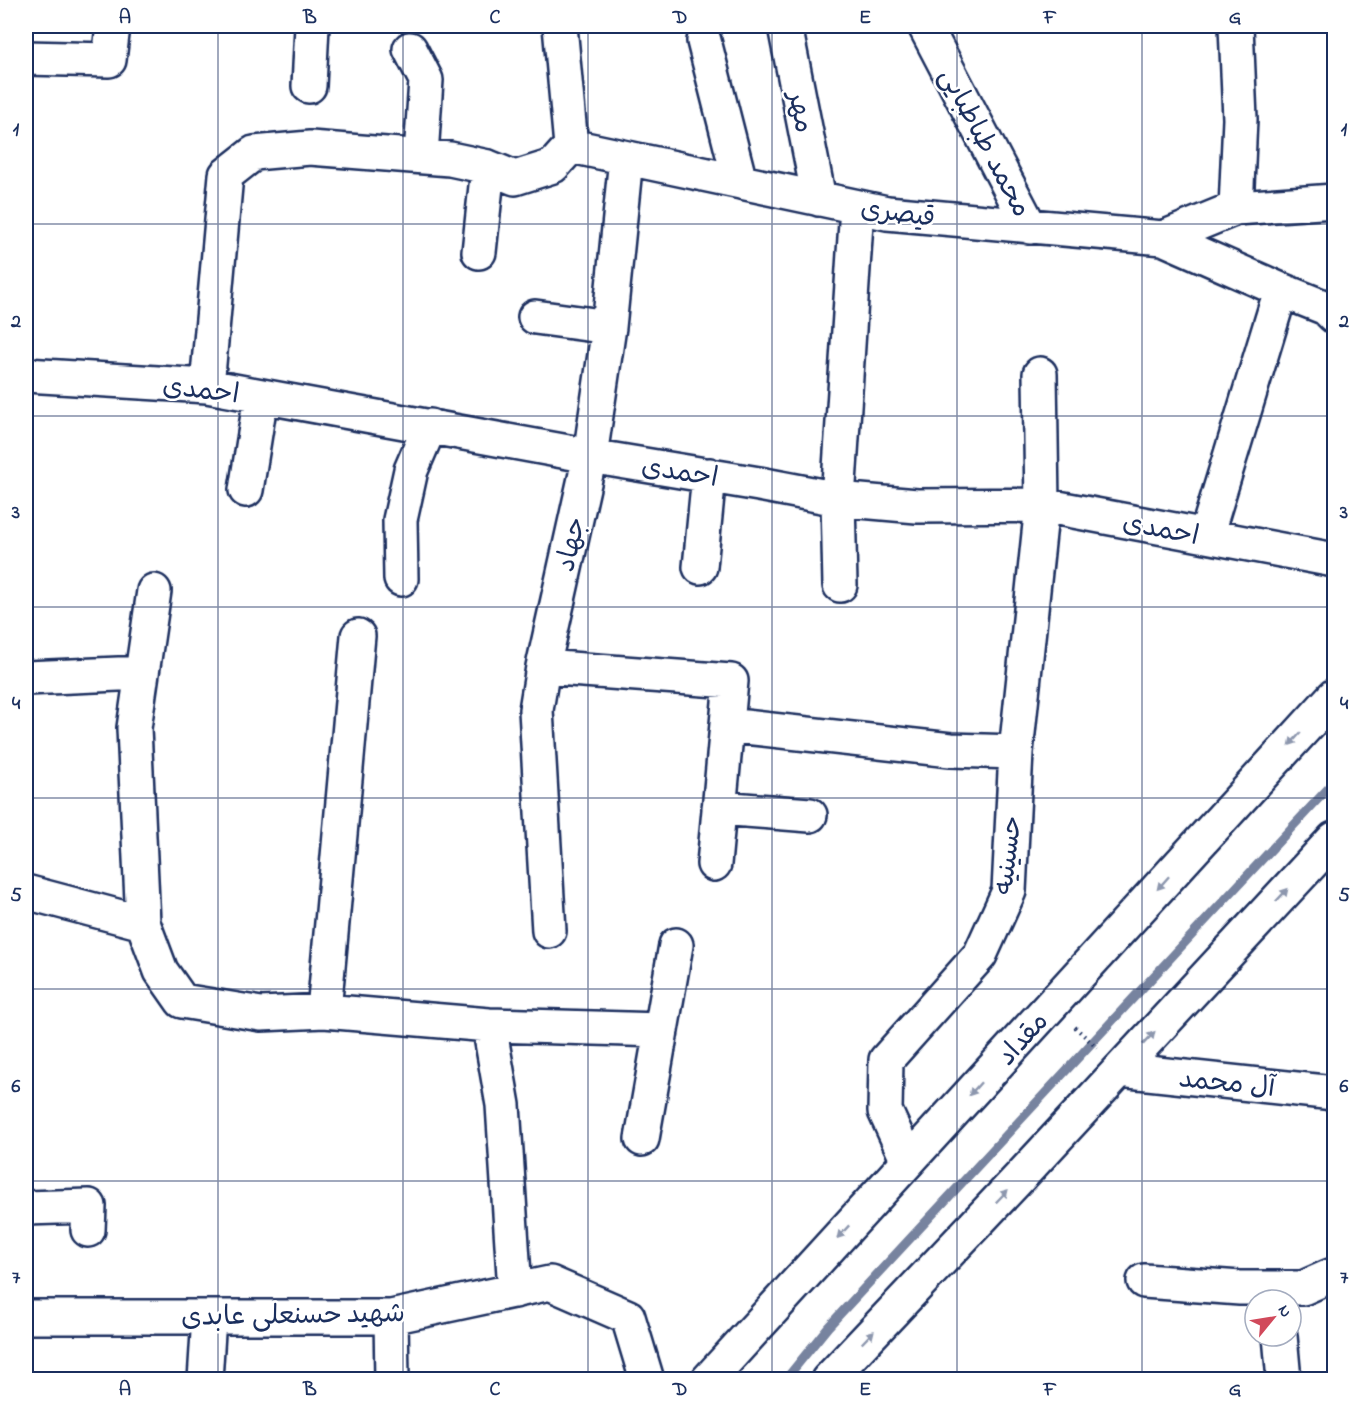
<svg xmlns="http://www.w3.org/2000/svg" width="1360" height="1405" viewBox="0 0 1360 1405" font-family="'Indie Flower','Playpen Sans Arabic',sans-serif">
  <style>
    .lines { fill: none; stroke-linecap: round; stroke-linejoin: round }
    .stream { stroke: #77839f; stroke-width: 9 }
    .minor-casing { stroke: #1b2f5e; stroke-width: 38 }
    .major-casing { stroke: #1b2f5e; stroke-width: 38 }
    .path { stroke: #1b2f5e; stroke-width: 4; stroke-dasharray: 1.5 4.5; stroke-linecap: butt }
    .minor { stroke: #fff; stroke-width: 33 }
    .major { stroke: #fff; stroke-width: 33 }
    .oneway { fill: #8d97ae }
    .grid { fill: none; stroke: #1b2f5e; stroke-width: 1.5; stroke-opacity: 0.55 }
    .labels { text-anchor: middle; stroke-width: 5; stroke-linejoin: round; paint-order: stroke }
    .street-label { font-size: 27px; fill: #1b2f5e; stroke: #fff }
    .neatline { fill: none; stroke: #1b2f5e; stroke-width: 2 }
    .grid-label { font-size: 20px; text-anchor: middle; font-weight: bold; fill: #1b2f5e }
  </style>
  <rect width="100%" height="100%" fill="#fff"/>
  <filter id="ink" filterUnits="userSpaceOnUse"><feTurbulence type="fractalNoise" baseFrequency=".0167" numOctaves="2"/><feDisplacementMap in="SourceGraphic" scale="12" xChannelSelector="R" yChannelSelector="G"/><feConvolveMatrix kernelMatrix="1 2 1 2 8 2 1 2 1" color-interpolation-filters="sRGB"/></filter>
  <g filter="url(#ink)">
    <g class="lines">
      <path class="stream" d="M785 1380 828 1327 1334 782"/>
      <g class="minor-casing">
        <path id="minor" d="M560 26 571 146 887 213 1163 238 1281 290 1326 308 1334 316
          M785 26 819 199
          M925 26 1030 227
          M704 41 740 182
          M410 49 426 80 421 156
          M26 58 109 60 113 26
          M309 86 312 26
          M1236 208 1240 119 1236 26
          M1163 238 1236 208 1334 201
          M479 252 488 167
          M535 317 609 327
          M26 375 207 386 590 456 759 484 838 499 917 506 1042 505 1334 560
          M207 386 226 175 254 153 310 148 450 159 488 167 515 178 553 166 571 146
          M246 490 261 396
          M1206 536 1281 290
          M700 567 709 475
          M401 579 400 520 411 470 430 426
          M840 585 838 499 857 207
          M154 591 134 728 143 923 161 971 182 1001 261 1014 324 1011 489 1025 661 1030
          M543 667 731 681 714 864
          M26 678 142 673
          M727 725 951 750 1016 752
          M719 808 810 815
          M26 892 143 923
          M549 931 536 710 543 667 590 456 609 327 626 158
          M324 1011 358 636
          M489 1025 503 1105 515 1291
          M1120 1070 1334 1093
          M642 1139 676 945
          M908 1161 885 1111 886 1060 980 955 1009 891 1016 752 1042 505 1040 374
          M26 1208 89 1206 88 1230
          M1144 1281 1240 1288H1303L1330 1276
          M26 1317H391L550 1283 628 1317 647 1380
          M391 1317 392 1380
          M1280 1336 1284 1380
          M205 1380 209 1317"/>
      </g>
      <g class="major-casing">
        <path id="major" d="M708 1380 1334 696
          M828 1380 1021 1176 1334 839"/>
      </g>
      <path class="path" d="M1075 1027 1097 1048"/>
      <use href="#minor" class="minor"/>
      <use href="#major" class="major"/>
    </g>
    <defs><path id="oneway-solid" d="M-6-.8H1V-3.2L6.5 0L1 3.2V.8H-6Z" transform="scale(1.5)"/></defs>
    <g class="oneway">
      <use href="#oneway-solid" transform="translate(1295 739) rotate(132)"/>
      <use href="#oneway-solid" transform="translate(1163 883) rotate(132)"/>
      <use href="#oneway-solid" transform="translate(1282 895) rotate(-47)"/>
      <use href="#oneway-solid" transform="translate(1149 1038) rotate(-47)"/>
      <use href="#oneway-solid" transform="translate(975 1089) rotate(132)"/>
      <use href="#oneway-solid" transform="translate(1002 1196) rotate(-46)"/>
      <use href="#oneway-solid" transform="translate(843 1232) rotate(133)"/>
      <use href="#oneway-solid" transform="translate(868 1337) rotate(-46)"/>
    </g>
  </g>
  <path class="grid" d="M218 26V1380M403 26V1380M588 26V1380M772 26V1380M957 26V1380M1142 26V1380M26 224H1334M26 416H1334M26 607H1334M26 798H1334M26 989H1334M26 1181H1334"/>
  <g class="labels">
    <g class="street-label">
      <text transform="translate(802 112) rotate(79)" y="9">مهر</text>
      <text transform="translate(986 142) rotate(62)" y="9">محمد طباطبایی</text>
      <text transform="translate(898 212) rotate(8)" y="9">قیصری</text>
      <text transform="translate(201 389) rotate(7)" y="9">احمدی</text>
      <text transform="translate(680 471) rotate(9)" y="9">احمدی</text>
      <text transform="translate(1161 528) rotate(11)" y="9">احمدی</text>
      <text transform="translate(570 544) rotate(-77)" y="9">جهاد</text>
      <text transform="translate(1007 855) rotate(-83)" y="9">حسینیه</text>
      <text transform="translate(1022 1038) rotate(-48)" y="9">مقداد</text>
      <text transform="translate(1227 1082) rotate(6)" y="9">آل محمد</text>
      <text transform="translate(293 1314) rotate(-1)" y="9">شهید حسنعلی عابدی</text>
    </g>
  </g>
  <rect width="1360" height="1405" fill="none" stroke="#fff" stroke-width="66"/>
  <g transform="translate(1273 1318) rotate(60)"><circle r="28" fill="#ffffff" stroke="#a4acbf" stroke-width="1.5"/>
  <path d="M0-4.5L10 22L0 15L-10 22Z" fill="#d1495b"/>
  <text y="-9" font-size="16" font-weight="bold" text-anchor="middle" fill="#1b2f5e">N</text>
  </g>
  <rect x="33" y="33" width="1294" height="1339" class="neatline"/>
  <g class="grid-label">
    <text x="125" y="23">A</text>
    <text x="310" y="23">B</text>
    <text x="495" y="23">C</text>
    <text x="680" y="23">D</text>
    <text x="865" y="23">E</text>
    <text x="1050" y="23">F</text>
    <text x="1235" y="23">G</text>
    <text x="16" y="135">1</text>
    <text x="1344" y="135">1</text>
    <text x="16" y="327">2</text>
    <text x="1344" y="327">2</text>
    <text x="16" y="518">3</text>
    <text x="1344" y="518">3</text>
    <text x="16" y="709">4</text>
    <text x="1344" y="709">4</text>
    <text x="16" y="901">5</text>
    <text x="1344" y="901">5</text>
    <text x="16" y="1092">6</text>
    <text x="1344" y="1092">6</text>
    <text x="16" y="1283">7</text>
    <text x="1344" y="1283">7</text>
    <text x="125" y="1395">A</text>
    <text x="310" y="1395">B</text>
    <text x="495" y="1395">C</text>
    <text x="680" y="1395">D</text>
    <text x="865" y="1395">E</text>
    <text x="1050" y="1395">F</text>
    <text x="1235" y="1395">G</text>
  </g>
</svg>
